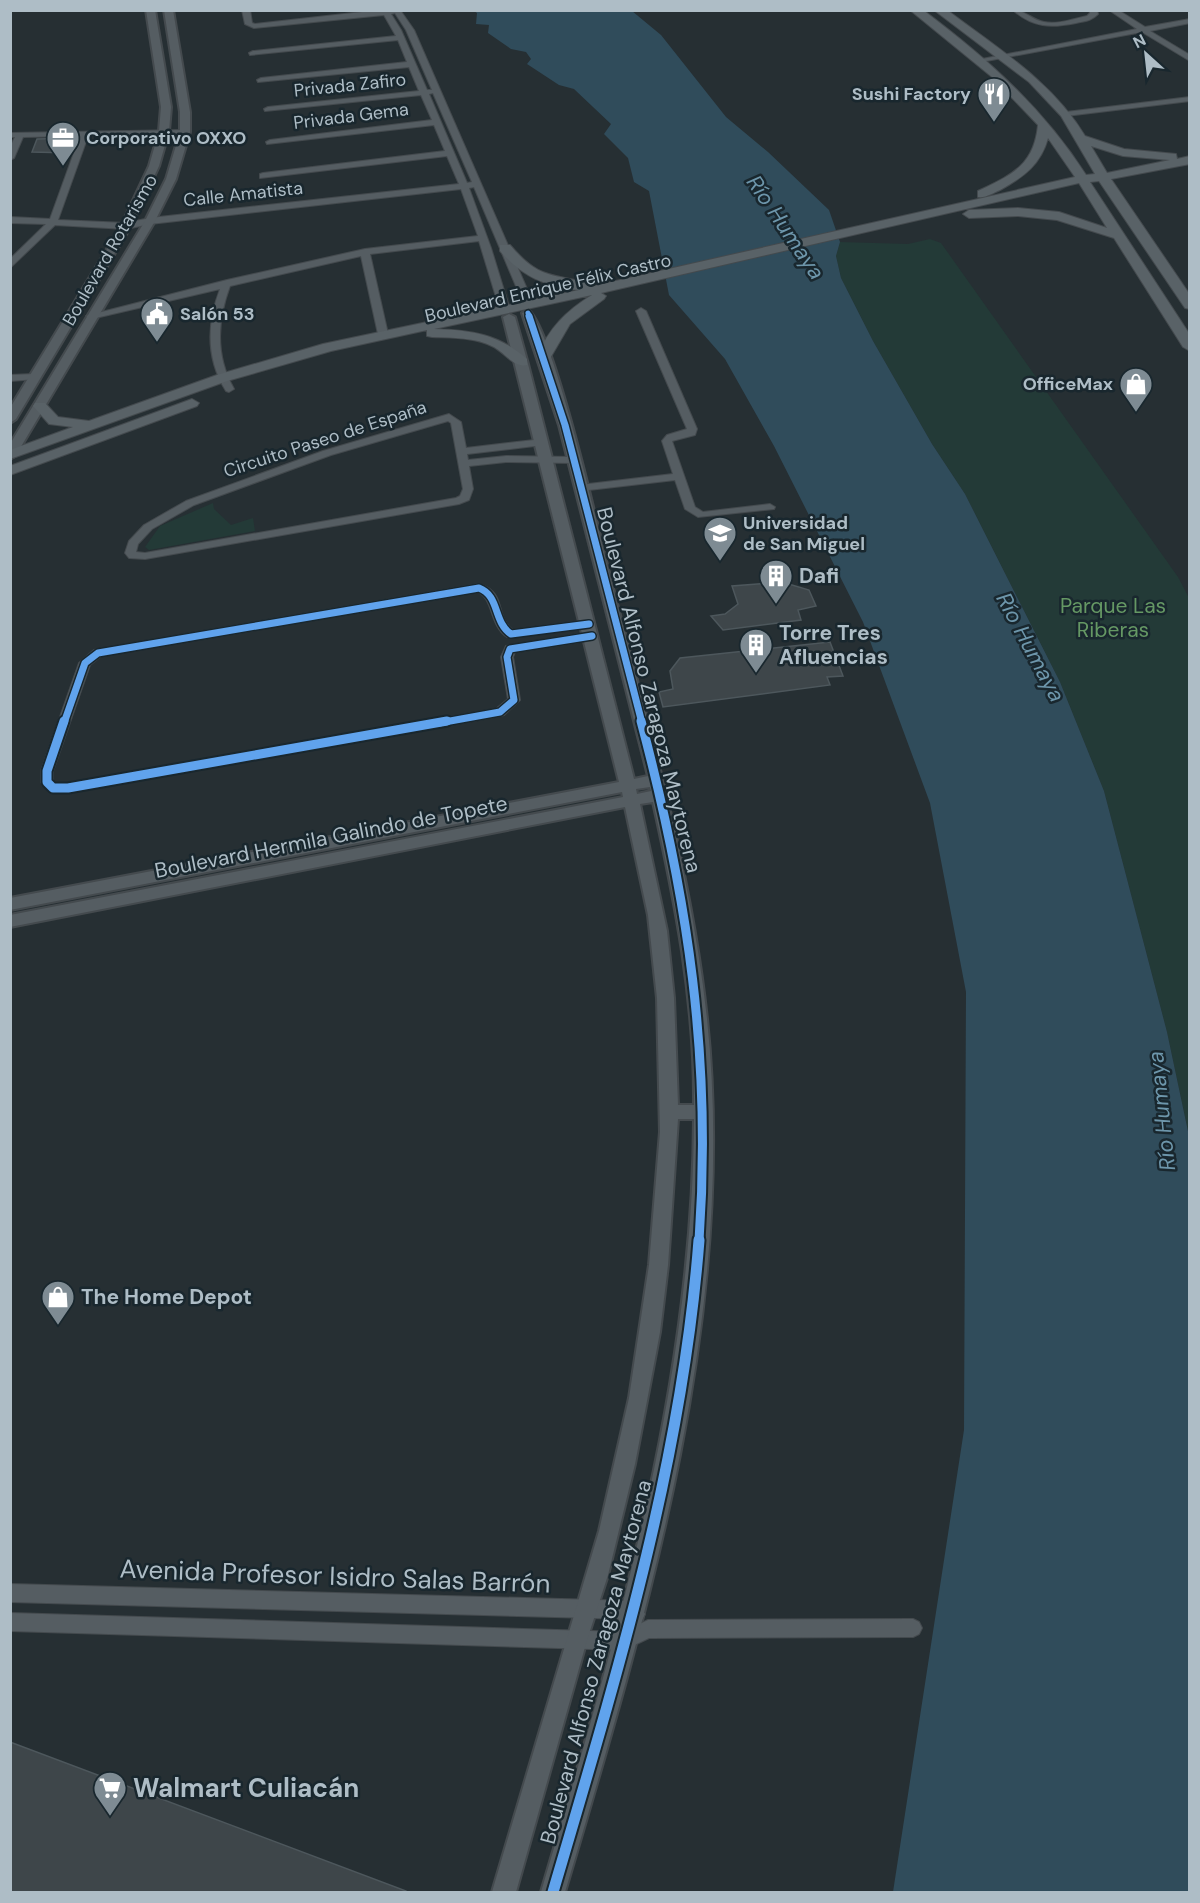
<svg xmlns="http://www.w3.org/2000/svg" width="1200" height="1903" viewBox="0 0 1200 1903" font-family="'DM Sans',sans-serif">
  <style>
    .green { fill: #233a37 }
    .water { fill: #304c5b }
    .building { fill: #3e464a; stroke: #4d575c; stroke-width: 1.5 }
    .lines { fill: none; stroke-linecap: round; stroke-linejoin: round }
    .minor-casing { stroke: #444a4e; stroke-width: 2 }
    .tertiary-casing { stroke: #444a4e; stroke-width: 4 }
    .secondary-casing { stroke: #444a4e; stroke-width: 2 }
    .minor { fill: #555d62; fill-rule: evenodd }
    .tertiary { fill: #555d62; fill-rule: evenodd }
    .secondary { fill: #596267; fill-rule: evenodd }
    .cycleway-far3-casing { stroke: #19272e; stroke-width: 8 }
    .cycleway-far2-casing { stroke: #19272e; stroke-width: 10 }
    .cycleway-far1-casing { stroke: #19272e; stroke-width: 13 }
    .cycleway-casing { stroke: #19272e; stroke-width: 15 }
    .cycleway-far3 { stroke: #60a3ed; stroke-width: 5 }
    .cycleway-far2 { stroke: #60a3ed; stroke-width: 7 }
    .cycleway-far1 { stroke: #60a3ed; stroke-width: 9 }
    .cycleway { stroke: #60a3ed; stroke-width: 11 }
    .labels { text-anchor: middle; stroke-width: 5; stroke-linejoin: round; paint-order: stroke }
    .far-street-label { font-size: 18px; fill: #aebdc6; stroke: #19272e }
    .far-poi-label { font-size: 18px; font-weight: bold; fill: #aebdc6; stroke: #19272e; text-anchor: start }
    .poi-label { font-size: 21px; font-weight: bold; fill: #aebdc6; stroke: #19272e; text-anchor: start }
    .park-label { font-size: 21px; fill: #659864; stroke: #19272e }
    .street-label { font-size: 21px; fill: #aebdc6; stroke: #19272e }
    .water-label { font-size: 22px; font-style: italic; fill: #6d96ab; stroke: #19272e }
    .near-street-label { font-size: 26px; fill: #aebdc6; stroke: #19272e }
    .near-poi-label { font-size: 26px; font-weight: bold; fill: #aebdc6; stroke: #19272e; text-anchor: start }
  </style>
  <rect width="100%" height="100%" fill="#262f33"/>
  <path class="green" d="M930 239 941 243 1178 577 1189 598V1136L1167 1032 1104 791 1060 682 965 494 932 444 873 341 841 278 836 256 840 242 908 244Z
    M213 503 214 509 231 525 253 518 255 531 149 550 145 547 160 526Z"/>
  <path class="water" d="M474 11H632L661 35 726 117 768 152 829 210 840 242 836 256 841 278 873 341 932 444 965 494 1060 682 1104 791 1167 1032 1189 1136V1892H893L964 1430 966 992 930 803 863 622 774 446 725 359 669 295 649 191 634 182 628 158 604 134 611 124 574 89 559 85 527 64 531 59 526 52 511 49 488 33 489 25 476 24 477 13Z"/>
  <path class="building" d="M77 138 71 153 32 152 37 139Z
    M782 582 809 590 816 606 798 610 801 620 723 630 711 616 725 614 738 604 732 586Z
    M830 642 843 676 827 677 830 685 663 707 659 692 673 689 670 671 680 658Z
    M10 1742 406 1891V1893H10Z"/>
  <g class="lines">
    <g class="minor-casing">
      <path id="minor" d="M242 10H250L252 23 255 24 380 10H400L414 30 534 305 532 307 524 305 474 187 469 188 491 248 510 310 508 312 500 310 479 241 370 254 388 334 383 337 378 334 361 256 230 286C217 321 215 356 234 389L229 392 226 391C206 359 207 323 220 289L91 319 86 316 227 280 365 249 478 236 461 189 150 224 126 229 55 225 10 268V259L46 224 10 223V217L50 219 80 136 23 137 14 158 10 160V147L15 137H10V133L185 130 189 132 185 134 88 136 58 220 126 223 150 218 459 184 447 156 260 178V174L263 173 445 151 434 125 267 144 266 142 270 140 432 120 421 95 265 111 264 109 268 107 419 91 409 67 258 82 257 80 261 78 407 62 398 40 250 55 249 53 253 51 396 36 384 15 254 28 245 24ZM391 14 395 13 406 30 432 90H427L401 30ZM433 93 472 182 467 183 429 94Z
        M1013 10C1025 10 1032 20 1044 22 1057 25 1073 19 1087 16L1090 13 1089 10H1097L1098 14C1091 21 1085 21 1076 23 1051 28 1033 28 1013 10Z
        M1109 10H1118L1145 27 1190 19V23L1150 31 1190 55V61L1142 32 981 62 977 60 1137 29Z
        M1190 97V101L1066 116 1062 114 1066 112Z
        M641 308 646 311 697 429 695 435 672 441 695 507 703 512 770 504 775 507 774 509 698 517 685 509 675 480 580 491 575 488 580 485 673 474 662 441 667 435 687 429 636 311Z
        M34 374 39 377 37 379 10 381V375Z
        M449 414 461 422 466 448 543 439 548 442 543 445 467 454 468 460 506 456 573 457 578 460 573 463 506 462 469 466 473 489 469 500 459 504 145 559 129 558 125 553 129 541 144 525 186 501 323 451ZM448 421 451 423 463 489 460 496 456 498 145 553 136 552 138 544 152 529 194 505 331 455Z
        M479 584C508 593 494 617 513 630L589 620 595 624 589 628 507 637C489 625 494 599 478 592L101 656 90 665 53 771V781L56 784H68L496 709 508 699 501 657 506 646 592 632 598 636 592 640 515 652 513 657 520 700 504 715 500 716 68 792 49 791 41 782V771L79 663 94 650Z
        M10 1584 633 1601 639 1604 645 1614 642 1620 636 1623 629 1619 10 1602Z
        M10 1613 623 1632 648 1620 913 1619 919 1622 922 1628 919 1634 913 1637 649 1638 624 1650 10 1631Z"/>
    </g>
    <g class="tertiary-casing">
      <path id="tertiary" d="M146 10H155L171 107 169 131 159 166 131 226 16 419 10 423V408L121 226 149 166 159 131 161 107Z
        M164 10H173L190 112V132L176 179 155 221 16 455 10 459V444L145 221 166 179 180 132V112Z
        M528 310C551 326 594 510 603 549 642 705 690 859 707 1019 738 1314 648 1612 565 1892H541C616 1639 693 1385 694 1119H678L668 1265 660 1332 635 1464 608 1575 587 1640 516 1892H492L599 1531 629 1398 649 1265 660 1132 657 998 648 915 625 807 10 927V915L623 797 622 792 10 910V898L619 782 503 317 509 314 515 317 528 364 634 779 648 776 559 425 522 313ZM650 787 651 791 637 794 636 789ZM653 802C675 901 695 1002 694 1105H678L674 998 667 931 640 804Z"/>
    </g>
    <g class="secondary-casing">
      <path id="secondary" d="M910 10H923C987 58 1043 108 1086 175L1095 174 1061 116 1029 82 934 10H947C997 48 1052 81 1085 136L1124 149 1176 154 1177 159 1190 156V164L1111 179 1190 295V309L1185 308 1099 181 1090 182 1190 335V351L1183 347 1114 238 1057 220 1018 216 969 218 963 214 969 210 1018 208 1059 212 1107 228 1079 183 601 293 606 296 604 299 570 324 549 360H539L537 357C549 328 566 311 592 295L434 329C470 330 499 334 527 359V365C514 368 505 353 494 347 475 337 453 338 432 337L427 336V330L331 351 227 381 10 459V450L73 427 49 424 33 406 35 403H45L58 417 89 421 217 375 323 344 579 290C545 286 523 277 500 251V245H510C539 279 549 273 588 283L589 287 1075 177 1048 138C1041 164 1024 177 1000 190 993 193 986 198 978 197V191C1011 175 1034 166 1038 125L992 77ZM1091 146 1123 156 1170 160 1107 173Z
        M192 399 199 403 197 406 10 475V466Z"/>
    </g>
    <use href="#minor" class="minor"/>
    <use href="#tertiary" class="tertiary"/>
    <use href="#secondary" class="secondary"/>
    <g class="cycleway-far3-casing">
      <path id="cycleway-far3" d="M528 313 530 318"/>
    </g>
    <g class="cycleway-far2-casing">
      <path id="cycleway-far2" d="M529 316 565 425 642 723
        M64 723 85 663 98 653 479 588C500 596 493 622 511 634L589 624
        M439 723 500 712 514 700 507 657 510 649 592 636"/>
    </g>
    <g class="cycleway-far1-casing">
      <path id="cycleway-far1" d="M64 721 47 771V782L53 788H68L447 721
        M641 721C688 898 712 1058 699 1241"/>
    </g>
    <g class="cycleway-casing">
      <path id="cycleway" d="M553 1892C616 1678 682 1463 699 1240"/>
    </g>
    <use href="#cycleway-far3" class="cycleway-far3"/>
    <use href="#cycleway-far2" class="cycleway-far2"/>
    <use href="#cycleway-far1" class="cycleway-far1"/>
    <use href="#cycleway" class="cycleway"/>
  </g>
  <defs>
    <g id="restaurant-pin" transform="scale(1.725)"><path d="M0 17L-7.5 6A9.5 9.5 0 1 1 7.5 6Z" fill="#7e8b93" stroke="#19272e"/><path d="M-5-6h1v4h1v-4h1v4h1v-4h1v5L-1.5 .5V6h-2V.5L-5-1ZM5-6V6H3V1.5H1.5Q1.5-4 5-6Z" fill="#fff"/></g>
    <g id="office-pin" transform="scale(1.725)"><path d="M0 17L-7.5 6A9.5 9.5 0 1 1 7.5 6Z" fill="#7e8b93" stroke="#19272e"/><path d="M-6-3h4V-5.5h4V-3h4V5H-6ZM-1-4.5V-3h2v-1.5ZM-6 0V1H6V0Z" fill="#fff"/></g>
    <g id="civic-pin" transform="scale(1.725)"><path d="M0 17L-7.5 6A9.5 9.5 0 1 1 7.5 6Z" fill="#7e8b93" stroke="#19272e"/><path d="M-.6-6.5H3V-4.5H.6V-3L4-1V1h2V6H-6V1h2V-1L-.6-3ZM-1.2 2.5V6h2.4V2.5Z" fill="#fff"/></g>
    <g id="shop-pin" transform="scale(1.725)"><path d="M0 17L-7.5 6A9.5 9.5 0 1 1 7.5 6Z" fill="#7e8b93" stroke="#19272e"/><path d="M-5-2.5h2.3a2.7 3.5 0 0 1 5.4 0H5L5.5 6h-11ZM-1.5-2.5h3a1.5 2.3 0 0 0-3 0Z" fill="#fff"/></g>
    <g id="university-pin" transform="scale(1.725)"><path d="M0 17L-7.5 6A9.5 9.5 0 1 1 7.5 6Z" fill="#7e8b93" stroke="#19272e"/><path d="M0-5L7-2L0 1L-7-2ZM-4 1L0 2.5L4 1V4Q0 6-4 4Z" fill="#fff"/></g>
    <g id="building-pin" transform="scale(1.725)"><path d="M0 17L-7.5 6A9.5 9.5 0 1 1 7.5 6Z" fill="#7e8b93" stroke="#19272e"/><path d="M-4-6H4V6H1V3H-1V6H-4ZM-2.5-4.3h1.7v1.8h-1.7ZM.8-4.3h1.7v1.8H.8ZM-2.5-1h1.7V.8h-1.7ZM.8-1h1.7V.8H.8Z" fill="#fff"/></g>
    <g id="supermarket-pin" transform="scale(1.725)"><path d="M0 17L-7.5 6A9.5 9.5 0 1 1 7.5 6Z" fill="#7e8b93" stroke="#19272e"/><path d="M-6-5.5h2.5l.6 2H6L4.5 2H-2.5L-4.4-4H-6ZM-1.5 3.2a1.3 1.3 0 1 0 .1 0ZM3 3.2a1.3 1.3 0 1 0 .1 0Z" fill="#fff"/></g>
  </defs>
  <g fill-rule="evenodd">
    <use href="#restaurant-pin" x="994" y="94"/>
    <use href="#office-pin" x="63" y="138"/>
    <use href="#civic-pin" x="157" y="314"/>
    <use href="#shop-pin" x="1136" y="384"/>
    <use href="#university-pin" x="720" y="533"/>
    <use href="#building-pin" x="776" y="576"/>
    <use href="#building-pin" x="756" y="645"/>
    <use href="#shop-pin" x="58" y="1297"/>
    <use href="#supermarket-pin" x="110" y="1788"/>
  </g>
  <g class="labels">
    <g class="far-street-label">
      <text transform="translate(350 85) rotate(-6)" y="6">Privada Zafiro</text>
      <text transform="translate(351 116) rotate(-7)" y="6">Privada Gema</text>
      <text transform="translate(243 194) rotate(-6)" y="6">Calle Amatista</text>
      <text transform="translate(110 250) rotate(-60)" y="6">Boulevard Rotarismo</text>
      <text transform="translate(548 288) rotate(-13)" y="6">Boulevard Enrique Félix Castro</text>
      <text transform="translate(325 439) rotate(-18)" y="6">Circuito Paseo de España</text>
    </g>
    <g class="far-poi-label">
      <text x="971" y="100" text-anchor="end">Sushi Factory</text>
      <text x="86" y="144">Corporativo OXXO</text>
      <text x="180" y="320">Salón 53</text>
      <text x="1113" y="390" text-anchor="end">OfficeMax</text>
      <text x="743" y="529">Universidad<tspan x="743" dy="21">de San Miguel</tspan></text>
    </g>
    <g class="poi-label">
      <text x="799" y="583">Dafi</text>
      <text x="779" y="640">Torre Tres<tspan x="779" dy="24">Afluencias</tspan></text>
      <text x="81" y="1304">The Home Depot</text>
    </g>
    <g class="park-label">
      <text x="1113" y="613">Parque Las<tspan x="1113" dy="24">Riberas</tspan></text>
    </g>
    <g class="street-label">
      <text transform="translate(649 690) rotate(76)" y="7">Boulevard Alfonso Zaragoza Maytorena</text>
      <text transform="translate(331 837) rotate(-11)" y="7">Boulevard Hermila Galindo de Topete</text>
      <text transform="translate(596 1662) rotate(-75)" y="7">Boulevard Alfonso Zaragoza Maytorena</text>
    </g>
    <g class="water-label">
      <text transform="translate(786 227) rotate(56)" y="8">Río Humaya</text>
      <text transform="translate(1031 647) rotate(62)" y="8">Río Humaya</text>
      <text transform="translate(1161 1111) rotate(-96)" y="8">Río Humaya</text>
    </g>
    <g class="near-street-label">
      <text transform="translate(335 1576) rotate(2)" y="9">Avenida Profesor Isidro Salas Barrón</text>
    </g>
    <g class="near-poi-label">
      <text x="133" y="1797">Walmart Culiacán</text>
    </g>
  </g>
  <rect width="1200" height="1903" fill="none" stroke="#aebdc6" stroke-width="24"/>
  <g transform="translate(1146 54) rotate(333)" stroke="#19272e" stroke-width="4.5" paint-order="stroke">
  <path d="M0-4.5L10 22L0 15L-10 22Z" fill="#aebdc6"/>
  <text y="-9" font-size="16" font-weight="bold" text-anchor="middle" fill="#aebdc6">N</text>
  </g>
</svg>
